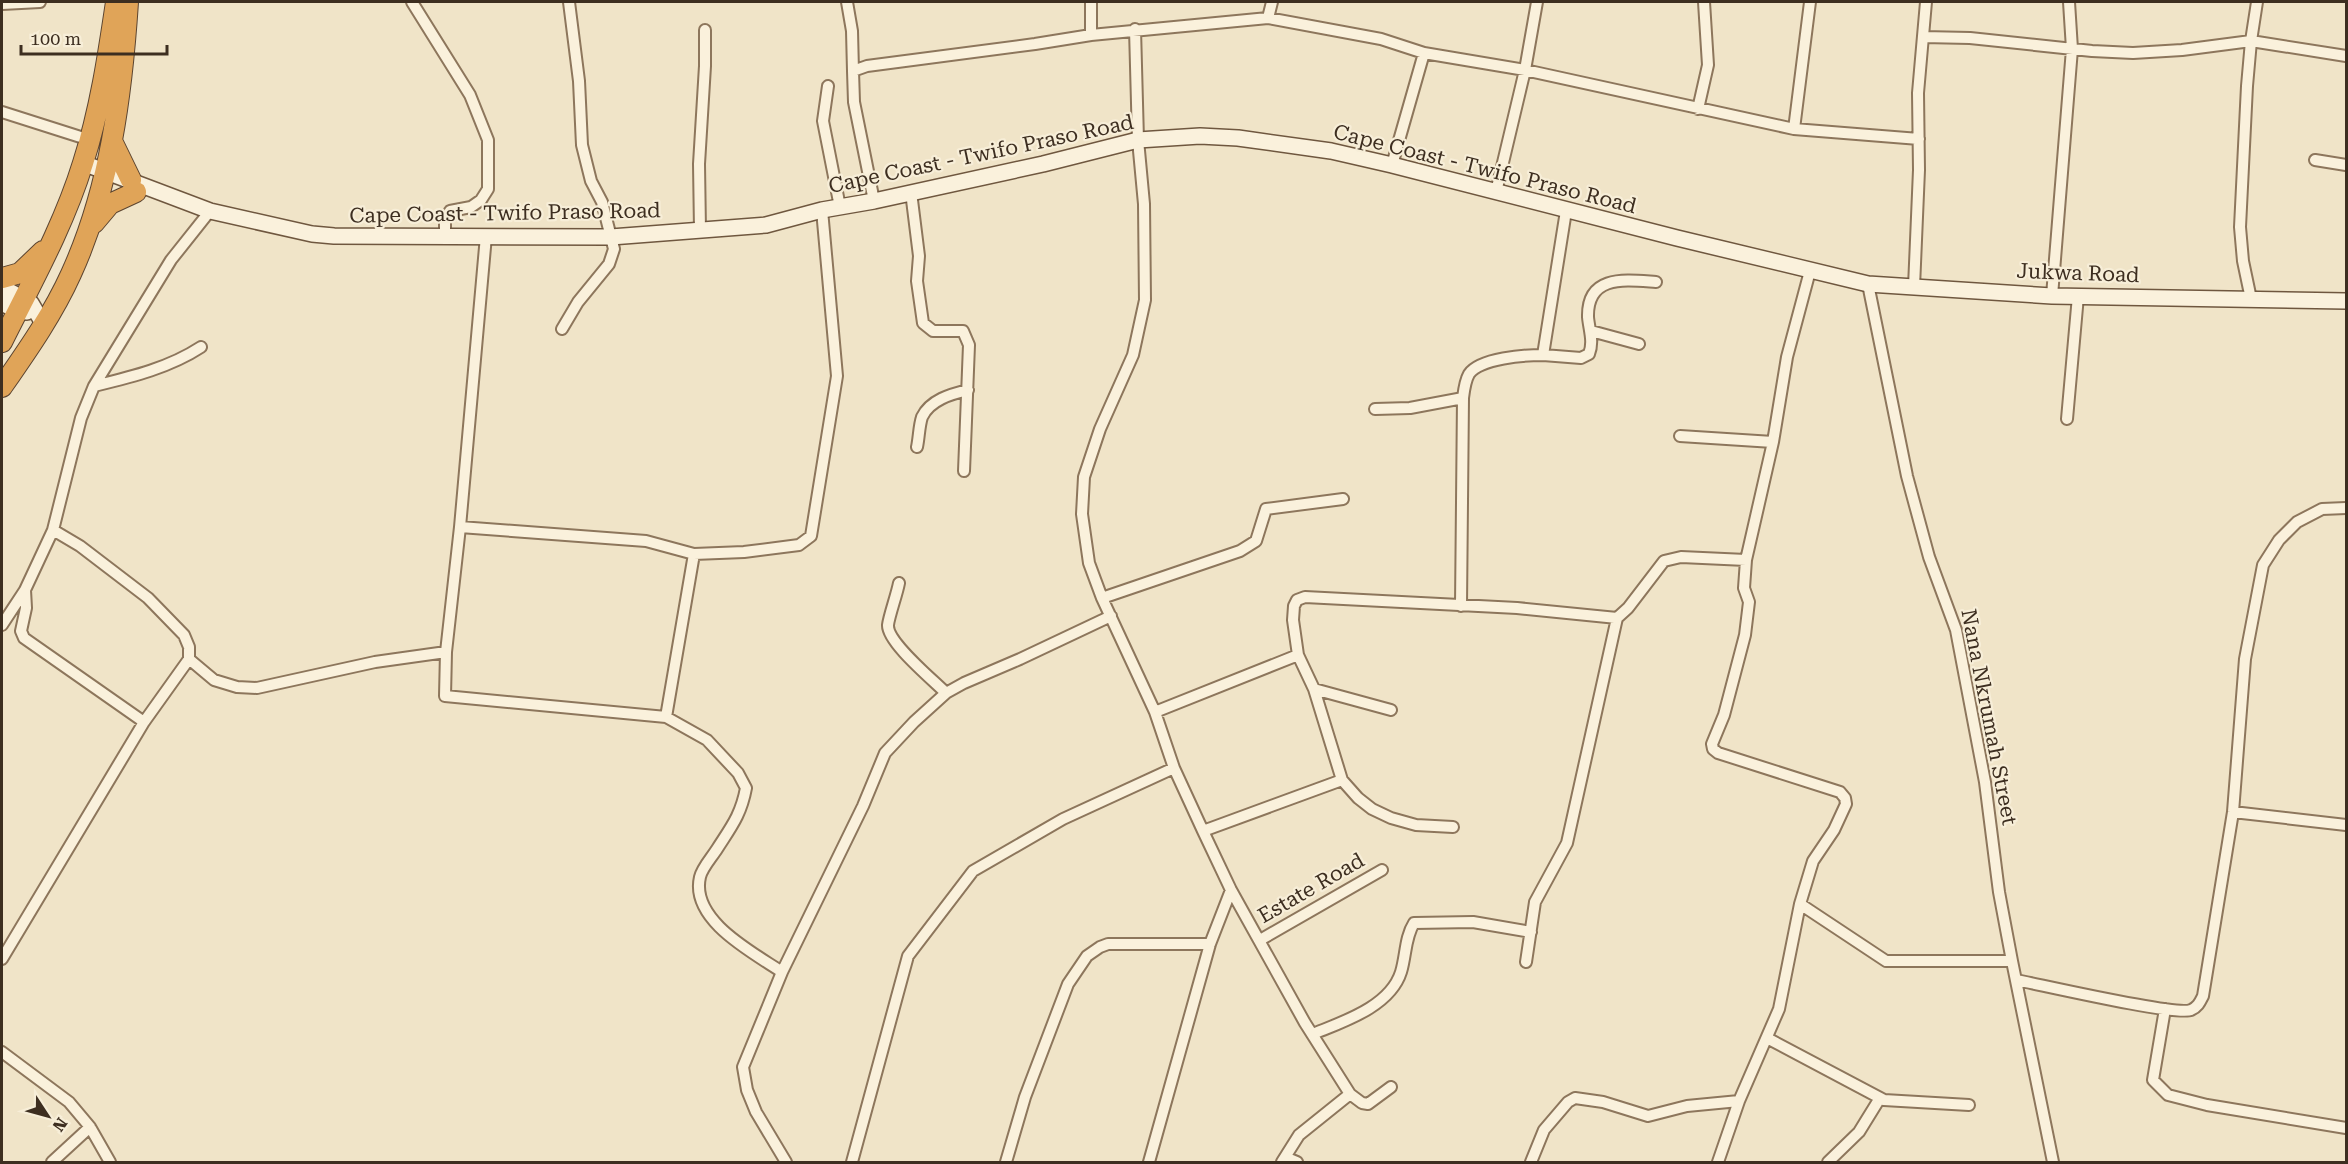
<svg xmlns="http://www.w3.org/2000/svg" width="2348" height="1164" viewBox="0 0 2348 1164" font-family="'Roboto Serif',serif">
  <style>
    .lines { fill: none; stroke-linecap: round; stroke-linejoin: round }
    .street-casing { stroke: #8d765c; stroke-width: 14 }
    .secondary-casing { stroke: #6f573f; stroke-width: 18 }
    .highway-casing { stroke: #5b4430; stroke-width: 22 }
    .street { stroke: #faf1dc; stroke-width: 10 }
    .secondary { stroke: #faf1dc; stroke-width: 15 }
    .highway { stroke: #e0a458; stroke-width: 20 }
    .labels { text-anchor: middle; stroke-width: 4.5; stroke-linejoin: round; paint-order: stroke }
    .street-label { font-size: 21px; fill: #3d2e20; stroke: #f7eed8 }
  </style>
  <rect width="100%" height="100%" fill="#f0e4c8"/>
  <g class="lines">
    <g class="street-casing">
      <path id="street" d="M412 2 470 95 488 140V189L481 200 471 207 450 211 445 221V237
        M847 2 852 31 853 71
        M1091 2V35L1268 18 1381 39 1424 53 1392 165
        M1537 2 1525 70 1794 129 1919 139
        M2 4 40 2
        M1268 18 1272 2
        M1135 29 1138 140 1144 204 1145 300 1133 355 1100 429 1084 477 1082 514 1089 563 1102 598 1155 712 1174 768 1203 831 1231 890 1305 1023 1350 1094 1362 1103 1368 1104 1391 1087
        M1923 37 1970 38 2092 51 2133 53 2182 50 2251 41 2257 2
        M1424 53 1525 70 1496 192
        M828 86 823 121 840 207
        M1698 109 1708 65 1704 2
        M2 112 90 140
        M1794 129 1810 2
        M2315 160 2346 165
        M911 192 919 256 917 281 923 323 933 331H963L969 345 964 471
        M874 201 854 102 853 71 867 66 1035 44 1091 35
        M700 230 699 164 705 66V30
        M486 236 460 527 446 652 445 696 666 717 707 740 738 773 746 788C741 815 731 827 717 849 712 857 702 868 700 877 690 920 752 952 782 972L863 806 885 753 914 722 946 693 964 683 1020 659 1111 616
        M1868 284 1907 476 1929 557 1956 630 1985 782 1999 892 2012 961 2053 1162
        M1914 287 1919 170 1918 93 1926 2
        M2052 296 2072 49 2069 2
        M2251 299 2243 261 2240 227 2247 86 2251 41 2346 56
        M562 329 578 302 609 264 614 249 602 202 591 181 582 145 579 81 569 2
        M1591 331 1639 344
        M1543 355 1581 358 1589 354C1594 342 1589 329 1588 317 1587 274 1626 280 1656 282
        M94 386C131 377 169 368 201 347
        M1375 409 1410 408 1463 398
        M2067 419 2078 296
        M1680 436 1773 442
        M917 447C919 438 919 426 922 417 930 400 951 394 968 390
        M460 527 646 541 694 554 666 717
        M53 530 80 546 148 598 184 635 189 647V659
        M694 554 744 552 799 545 811 536 837 376 822 210
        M899 583C897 594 889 616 888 625 887 642 932 679 946 693
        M25 590 26 608 21 631 24 638 144 722
        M1102 598 1240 551 1256 541 1266 509 1343 499
        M1461 606 1463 398C1464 390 1465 381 1469 374 1480 358 1525 355 1543 355L1566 211
        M2 625 25 590 53 530 81 418 94 386 171 260 210 211
        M1314 689 1391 710
        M1155 712 1298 655
        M2233 812 2346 825
        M1453 827 1416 825 1391 818 1372 809 1358 798 1342 780 1314 689 1298 655 1293 620 1294 606 1297 600 1305 597 1517 608 1617 618 1628 608 1664 561 1681 557 1746 560
        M1203 831 1342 780
        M1800 904 1813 861 1834 830 1846 804 1845 798 1840 792 1718 753 1713 749 1712 744 1724 715 1745 635 1749 602 1744 588 1746 560 1773 442 1787 357 1810 271
        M1260 940 1382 870
        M2 959 144 722 189 659 214 680 237 687 257 688 375 662 446 652
        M1526 962 1535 902 1567 843 1617 618
        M782 972 743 1067 747 1090 756 1112 786 1162
        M2016 980C2042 985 2175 1016 2191 1010 2198 1007 2200 1002 2203 996L2233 812 2245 659 2263 565 2279 540 2297 522 2322 509 2346 508
        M2165 1009 2153 1080 2168 1095 2207 1105 2346 1128
        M1313 1034C1342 1022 1390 1007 1401 972 1406 956 1405 937 1414 923L1473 922 1531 932
        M1767 1038 1884 1100 1969 1105
        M2 1052 69 1102 90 1127 110 1162
        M1285 1157 1297 1162
        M52 1162 90 1127
        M852 1162 908 956 973 871 1063 819 1174 768
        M1006 1162 1025 1097 1068 984 1087 956 1100 947 1108 944H1210
        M1149 1162 1210 944 1231 890
        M1282 1162 1299 1135 1350 1094
        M1531 1162 1544 1130 1568 1102 1575 1098 1603 1102 1648 1116 1687 1106 1739 1101
        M1718 1162 1739 1101 1779 1009 1800 904 1886 961H2012
        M1828 1162 1859 1132 1880 1098"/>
    </g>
    <g class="secondary-casing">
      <path id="secondary" d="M83 163 210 211 312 234 334 236 611 237 766 225 822 210 874 201 1043 164 1138 140 1200 136 1238 138 1331 151 1392 165 1677 238 1868 284 2052 296 2346 301
        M2 287 31 303 44 325
        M2 303 17 311 27 312"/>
    </g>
    <g class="highway-casing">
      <path id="highway" d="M112 141 131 180
        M94 223 110 204 136 192
        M2 278 20 273 43 251
        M2 342C31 284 64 225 83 163 100 110 108 56 116 2
        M2 387C27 351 53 314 71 274 110 189 122 94 128 2"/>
    </g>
    <use href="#street" class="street"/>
    <use href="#secondary" class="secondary"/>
    <use href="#highway" class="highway"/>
  </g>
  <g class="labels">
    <g class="street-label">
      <text transform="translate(981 154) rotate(-12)" y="7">Cape Coast - Twifo Praso Road</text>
      <text transform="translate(1485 169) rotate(14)" y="7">Cape Coast - Twifo Praso Road</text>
      <text transform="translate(505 213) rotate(-1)" y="7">Cape Coast - Twifo Praso Road</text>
      <text transform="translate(2078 273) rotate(2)" y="7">Jukwa Road</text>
      <text transform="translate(1989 717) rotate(79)" y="7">Nana Nkrumah Street</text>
      <text transform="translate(1311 888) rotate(-30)" y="7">Estate Road</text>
    </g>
  </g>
  <rect width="2348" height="1164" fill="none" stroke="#3d2e20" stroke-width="6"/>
  <g transform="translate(48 1116) rotate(126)" stroke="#f7eed8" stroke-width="4.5" paint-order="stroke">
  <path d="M0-4.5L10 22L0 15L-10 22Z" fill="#3d2e20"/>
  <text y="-9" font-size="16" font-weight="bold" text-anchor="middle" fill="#3d2e20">N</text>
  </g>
  <path d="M21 45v9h146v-9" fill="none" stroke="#3d2e20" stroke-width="3"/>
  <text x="30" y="45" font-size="18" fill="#3d2e20" stroke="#f7eed8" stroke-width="4.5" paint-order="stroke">100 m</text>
</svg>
